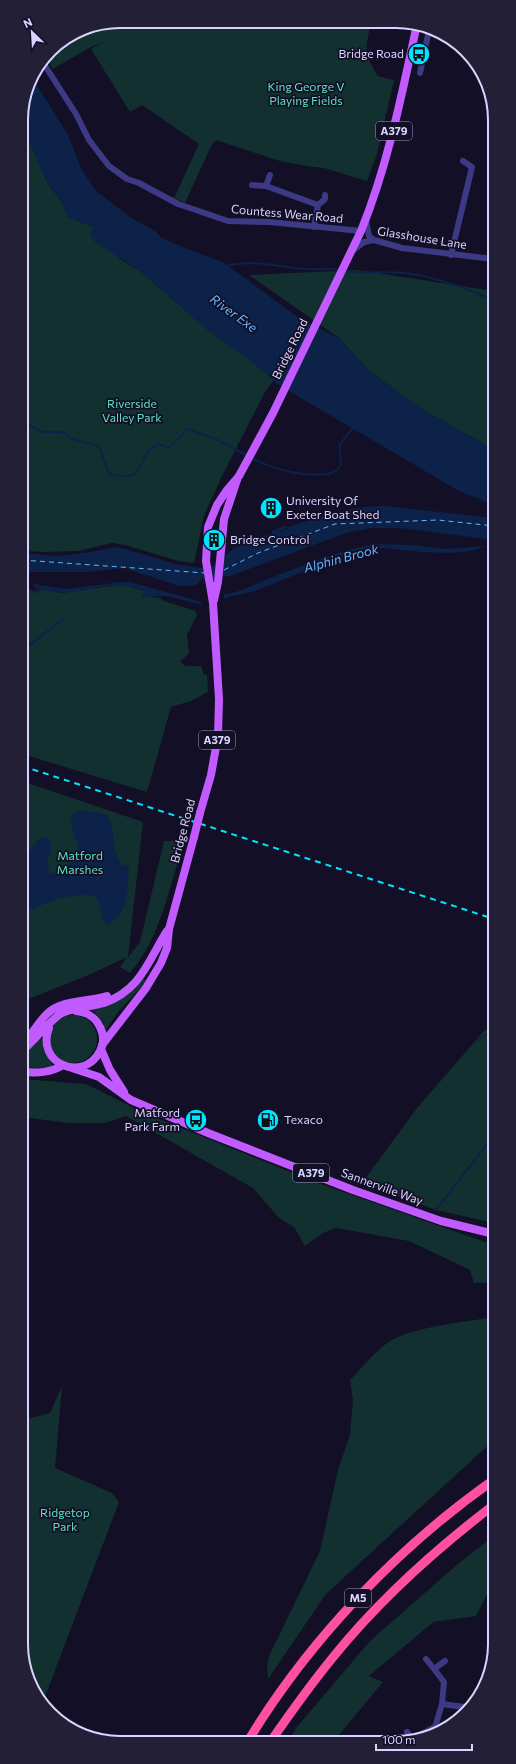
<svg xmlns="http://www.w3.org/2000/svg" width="516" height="1764" viewBox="0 0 516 1764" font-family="Commissioner,sans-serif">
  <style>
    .green { fill: #12302f }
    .water { fill: #0c2248 }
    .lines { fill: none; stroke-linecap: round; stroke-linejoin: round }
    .stream { stroke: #0c2248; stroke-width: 2 }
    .ferry { stroke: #62b6ff; stroke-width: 1; stroke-dasharray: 5 4; stroke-linecap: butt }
    .minor { stroke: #3d3a85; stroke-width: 6 }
    .major { stroke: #c25bff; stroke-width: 8 }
    .highway { stroke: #ff4fa3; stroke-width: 9 }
    .rail { stroke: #00e5ff; stroke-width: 2; stroke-dasharray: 6 5; stroke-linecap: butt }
    .major-bridge { stroke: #c25bff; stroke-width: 8 }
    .labels { text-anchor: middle; stroke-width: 3.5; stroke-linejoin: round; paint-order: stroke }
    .shield { fill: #130f26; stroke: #9e99be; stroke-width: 1 }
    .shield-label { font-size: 11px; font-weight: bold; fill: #d9d4ff }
    .poi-label { font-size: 12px; fill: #d9d4ff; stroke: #130f26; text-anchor: start }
    .park-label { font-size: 12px; fill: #5fe0c0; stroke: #130f26 }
    .street-label { font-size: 12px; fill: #d9d4ff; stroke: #130f26 }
    .water-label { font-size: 13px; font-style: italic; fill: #62b6ff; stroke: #130f26 }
    .rim { fill: none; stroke: #d9d4ff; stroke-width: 2 }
  </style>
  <rect width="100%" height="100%" fill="#130f26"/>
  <path class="green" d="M120 21 371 23C365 51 363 51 378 76L394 80 377 154 367 181 324 168 306 166 280 161 216 140 211 146 185 203 174 198 199 144 142 105 130 112 91 49 108 40 89 48 53 69 45 57 50 50 82 28Z
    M21 130 27 136 47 182 61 201 68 217 93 227 120 259 140 271 208 330 258 366 274 380 265 392 221 478 204 516 194 563 178 561 125 545 112 543 78 551 44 552 22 551Z
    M358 270 493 291 494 450 427 412 370 372 339 338 249 275Z
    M117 585 127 586 149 592 150 597 161 598V600L195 611 197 615 187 635 189 653 180 662 186 666H201L204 675 207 674 208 692 191 701 171 707 147 792 22 754V591H28V588L35 593 43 589 62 593Z
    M22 781 143 822 128 957 140 942 164 841H184C170 885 161 937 130 973L120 967 127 957 91 974 26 1000 22 1005Z
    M143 979 147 981 118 1012 106 1030 102 1020 91 1009 136 987Z
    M49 1039a24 24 0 1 1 48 0a24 24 0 1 1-48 0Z
    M494 1025V1223L436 1210 362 1183 417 1108 484 1031Z
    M40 1038H41L45 1052 53 1066 37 1068 22 1067V1054Z
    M22 1079 86 1084 142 1112 315 1182 485 1242 494 1244V1282L474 1283 470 1270 409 1241 336 1228 323 1233 305 1246 294 1227 279 1218 253 1188 126 1116 105 1123H68L22 1117Z
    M494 1317 495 1439 326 1594 268 1679 267 1666 269 1656 320 1551 338 1470 350 1435 353 1401 350 1380C363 1367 376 1349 392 1340 417 1326 466 1322 494 1317Z
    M62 1386 55 1468 112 1493 119 1502 43 1702 23 1663V1420L50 1413Z
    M495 1535V1578L476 1616 433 1622 369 1676 383 1682 334 1741H289L296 1728 370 1641 459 1563Z"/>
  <path class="water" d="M32 77 68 135 82 170 97 192 133 219 155 231 162 238 187 249 223 262 299 318 339 338 370 372 427 412 494 450V505L459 491 277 384 269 375 208 330 140 271 95 242 90 235 93 227 68 217 61 201 47 181 27 137 21 130C21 113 23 91 32 77Z
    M386 506 494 518V540L400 528H372L346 533 228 577 225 576 202 579 196 585 190 586H179L124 568 88 572H22V553L57 556 90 552 118 547 176 564 201 568 213 566 234 548 272 533V531L286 525 287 528 277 532 288 529V527C320 517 352 505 386 506Z
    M375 544 414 545 446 549 485 546C461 559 409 550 380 548 336 553 296 577 254 591 244 594 234 595 224 599V594C239 593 254 584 268 579 302 566 338 550 375 544Z
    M120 582H130L202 602 201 605 168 596 142 597 141 594 148 592C142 589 134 587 127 586 96 581 66 603 33 586L34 584 66 589Z
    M80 810 106 814 112 825 115 852 122 865H129C127 889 131 910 108 925L104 923 97 898C79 888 39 905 22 914V860C31 853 33 842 43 837L49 838C53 847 50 853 47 861L50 873 54 874C89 854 79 854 70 820L73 814Z"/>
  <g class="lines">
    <path class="stream" d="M227 266C251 259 278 267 303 269 315 270 328 268 340 270
      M344 271C365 274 385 271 405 273 432 276 469 289 493 300
      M22 425H29L42 432H63L69 438 83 442 94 444 99 447 109 474C150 485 133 455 159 444L169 448 188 429 218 440 248 456
      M252 458C275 470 302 476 328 474 347 469 339 458 340 444L353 428
      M34 592 41 587
      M22 651 63 619
      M478 1040 494 1030
      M436 1210 494 1135"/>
    <path class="ferry" d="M22 560 205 573
      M224 570 258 553 335 524 438 520 494 526"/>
    <path class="minor" d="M42 61 76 114 89 140 109 166 127 179 139 183 178 204 228 221 269 222 361 231
      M420 73 429 30
      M252 185 266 186 318 205 314 227
      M266 186 270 175
      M318 205 325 199V195
      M366 220 369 236 374 240
      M352 251 364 242 374 240 402 248 493 259
      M451 255 472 167 463 161
      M426 1659 434 1669 445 1661
      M434 1669 444 1682 442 1704
      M407 1732 412 1739 435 1727 442 1704 472 1708"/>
    <path class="major" d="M214 600 218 582 224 519 238 477
      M200 813 211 775 218 736 219 699 213 603 206 561 208 527 217 505 227 490 239 476 273 413 361 231C388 165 402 94 417 24
      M49 1028C35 1063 83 1084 100 1051 104 1044 104 1035 100 1027 96 1018 87 1012 76 1011
      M22 1044C32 1035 38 1022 48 1013 63 999 89 1002 107 996
      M102 1045 146 988 161 963 167 948 169 929 194 837
      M101 1049 110 1070 124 1092
      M22 1051C33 1042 52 1018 62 1013 75 1007 91 1007 104 1003 141 990 148 961 167 931
      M69 1067 99 1077 131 1100 208 1133 353 1190 441 1221 494 1234
      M22 1072C37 1073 51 1073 63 1065"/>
    <path class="highway" d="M248 1741C309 1640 398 1547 495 1479
      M271 1741C291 1712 312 1683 334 1656 381 1598 436 1549 495 1504"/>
    <path class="rail" d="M22 766 494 919"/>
    <path class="major-bridge" d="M194 837 200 813"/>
  </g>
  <defs>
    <g id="bus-disc" transform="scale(1.15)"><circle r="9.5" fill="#00e5ff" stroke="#130f26"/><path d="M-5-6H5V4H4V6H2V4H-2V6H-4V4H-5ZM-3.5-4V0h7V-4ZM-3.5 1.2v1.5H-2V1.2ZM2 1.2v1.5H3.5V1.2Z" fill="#111"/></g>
    <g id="building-disc" transform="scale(1.15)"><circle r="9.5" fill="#00e5ff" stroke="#130f26"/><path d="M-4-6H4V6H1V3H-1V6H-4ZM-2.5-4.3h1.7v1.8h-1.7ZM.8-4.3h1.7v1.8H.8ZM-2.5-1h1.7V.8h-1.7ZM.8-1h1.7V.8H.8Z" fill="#111"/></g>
    <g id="fuel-disc" transform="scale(1.15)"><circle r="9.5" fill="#00e5ff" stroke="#130f26"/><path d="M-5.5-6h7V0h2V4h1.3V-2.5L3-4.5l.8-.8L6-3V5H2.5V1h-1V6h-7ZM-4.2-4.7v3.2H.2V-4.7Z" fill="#111"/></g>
  </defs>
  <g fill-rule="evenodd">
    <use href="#bus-disc" x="419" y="54"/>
    <use href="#building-disc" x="271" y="508"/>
    <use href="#building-disc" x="214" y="540"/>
    <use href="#bus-disc" x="196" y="1120"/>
    <use href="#fuel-disc" x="268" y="1120"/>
  </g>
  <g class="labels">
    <g class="shield">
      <rect x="376" y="122" width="36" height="18" rx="3"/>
      <rect x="199" y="731" width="36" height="18" rx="3"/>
      <rect x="293" y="1164" width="36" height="18" rx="3"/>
      <rect x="345" y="1589" width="26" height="18" rx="3"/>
    </g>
    <g class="shield-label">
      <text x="394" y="135">A379</text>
      <text x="217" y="744">A379</text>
      <text x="311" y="1177">A379</text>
      <text x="358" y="1602">M5</text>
    </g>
    <g class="poi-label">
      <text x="404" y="58" text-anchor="end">Bridge Road</text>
      <text x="286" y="505">University Of<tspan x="286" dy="14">Exeter Boat Shed</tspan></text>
      <text x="230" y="544">Bridge Control</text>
      <text x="180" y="1117" text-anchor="end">Matford<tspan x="180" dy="14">Park Farm</tspan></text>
      <text x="284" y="1124">Texaco</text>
    </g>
    <g class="park-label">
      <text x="306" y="91">King George V<tspan x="306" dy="14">Playing Fields</tspan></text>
      <text x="132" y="408">Riverside<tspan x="132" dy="14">Valley Park</tspan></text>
      <text x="80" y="860">Matford<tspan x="80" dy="14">Marshes</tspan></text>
      <text x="65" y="1517">Ridgetop<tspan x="65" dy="14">Park</tspan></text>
    </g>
    <g class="street-label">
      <text transform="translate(287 214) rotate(5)" y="4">Countess Wear Road</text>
      <text transform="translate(422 238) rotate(9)" y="4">Glasshouse Lane</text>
      <text transform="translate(290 349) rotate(-64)" y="4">Bridge Road</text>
      <text transform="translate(183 831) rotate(-75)" y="4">Bridge Road</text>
      <text transform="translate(382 1187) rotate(20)" y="4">Sannerville Way</text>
    </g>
    <g class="water-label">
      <text transform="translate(234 313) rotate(36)" y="5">River Exe</text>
      <text transform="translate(341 558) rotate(-15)" y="5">Alphin Brook</text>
    </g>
  </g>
  <path d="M0 0H516V1764H0ZM120 28H396A92 92 0 0 1 488 120V1644A92 92 0 0 1 396 1736H120A92 92 0 0 1 28 1644V120A92 92 0 0 1 120 28Z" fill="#231f37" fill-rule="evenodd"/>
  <path class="rim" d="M120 28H396A92 92 0 0 1 488 120V1644A92 92 0 0 1 396 1736H120A92 92 0 0 1 28 1644V120A92 92 0 0 1 120 28Z"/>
  <g transform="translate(32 32) rotate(335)" stroke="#130f26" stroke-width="3" paint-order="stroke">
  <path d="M0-3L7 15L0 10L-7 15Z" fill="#d9d4ff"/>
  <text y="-6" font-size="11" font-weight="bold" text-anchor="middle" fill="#d9d4ff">N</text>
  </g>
  <path d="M376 1744v6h96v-6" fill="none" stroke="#d9d4ff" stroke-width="2"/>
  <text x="382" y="1744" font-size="12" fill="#d9d4ff" stroke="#130f26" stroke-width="3" paint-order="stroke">100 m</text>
</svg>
